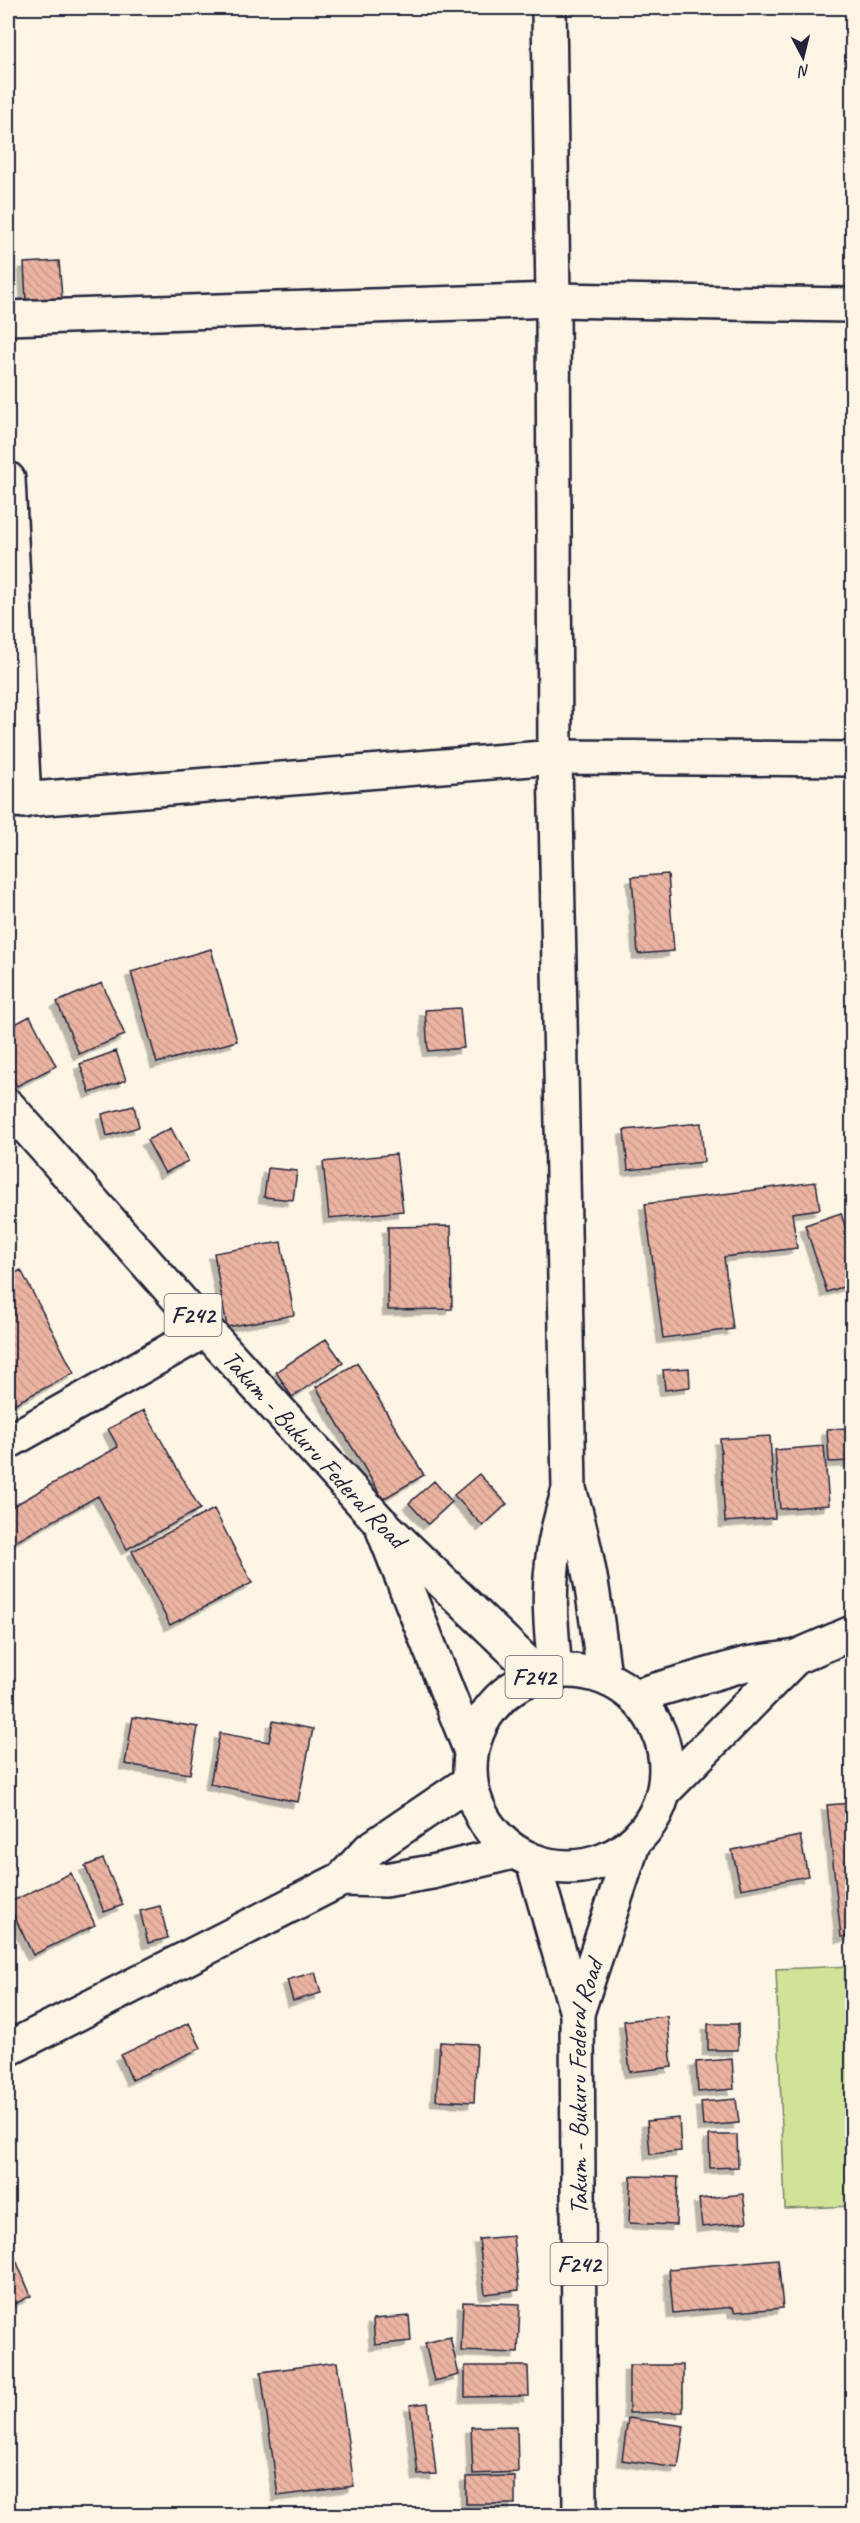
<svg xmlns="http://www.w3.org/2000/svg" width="860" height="2523" viewBox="0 0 860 2523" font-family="Caveat,sans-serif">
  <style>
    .park { fill: #d0e397; stroke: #798269; stroke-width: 1.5 }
    .building { fill: url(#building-back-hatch); stroke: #22223b; stroke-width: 1.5; filter: url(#shadow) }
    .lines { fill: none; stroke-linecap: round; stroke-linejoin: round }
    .street-casing { stroke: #22223b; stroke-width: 38 }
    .secondary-casing { stroke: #22223b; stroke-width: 38 }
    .primary-casing { stroke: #22223b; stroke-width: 38 }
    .street { stroke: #fcf5e5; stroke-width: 33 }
    .secondary { stroke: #fcf5e5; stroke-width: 33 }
    .primary { stroke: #fcf5e5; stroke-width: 33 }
    .labels { text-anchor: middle; stroke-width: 5; stroke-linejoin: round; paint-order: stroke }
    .shield { fill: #fcf5e5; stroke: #63616e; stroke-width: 1.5 }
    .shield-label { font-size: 24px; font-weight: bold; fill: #22223b }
    .street-label { font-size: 26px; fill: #22223b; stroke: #fcf5e5 }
  </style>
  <defs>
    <pattern id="building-back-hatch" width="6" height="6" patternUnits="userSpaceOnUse" patternTransform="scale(1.5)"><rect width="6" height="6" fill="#ebb3a1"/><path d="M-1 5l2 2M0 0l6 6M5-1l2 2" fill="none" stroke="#c99a8c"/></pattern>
    <filter id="shadow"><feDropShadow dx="-5.5" dy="5.5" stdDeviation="0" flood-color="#0004"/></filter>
  </defs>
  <rect width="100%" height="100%" fill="#fcf5e5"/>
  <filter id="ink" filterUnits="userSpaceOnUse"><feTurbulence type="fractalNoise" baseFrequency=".0167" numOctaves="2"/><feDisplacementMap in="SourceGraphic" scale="12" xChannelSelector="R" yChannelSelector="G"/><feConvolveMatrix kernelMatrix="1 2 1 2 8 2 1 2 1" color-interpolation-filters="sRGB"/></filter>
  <g filter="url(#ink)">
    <path class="park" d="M852 1966V2206L785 2209 776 1969Z"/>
    <path class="building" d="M59 261 62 298 26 301 24 263Z
      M668 874 674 951 638 954 632 877Z
      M211 949 237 1041 157 1063 131 972Z
      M102 983 125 1035 79 1054 57 1002Z
      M460 1008 464 1048 428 1051 425 1010Z
      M30 1016 56 1066 17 1086 8 1069V1028Z
      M116 1051 126 1080 90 1093 80 1064Z
      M134 1106 139 1127 107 1136 102 1114Z
      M701 1123 704 1162 628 1170 624 1130Z
      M171 1128 188 1161 165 1173 147 1140Z
      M396 1154 403 1211 329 1218 323 1162Z
      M268 1168 297 1171 293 1200 264 1197Z
      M816 1182 820 1209 792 1213 797 1248 724 1257 733 1329 663 1338 645 1204Z
      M841 1213 852 1250V1284L827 1292 805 1225Z
      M451 1226 452 1309 388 1310V1227Z
      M281 1242 294 1315 227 1327 214 1253Z
      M21 1270 74 1373 8 1407V1277Z
      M326 1339 343 1363 292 1397 276 1372Z
      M357 1363 424 1475 383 1499 316 1387Z
      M689 1368 690 1387 665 1390 663 1370Z
      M144 1410 200 1509 127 1549 98 1496 8 1546V1509L118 1447 108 1429Z
      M851 1428 852 1461 829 1462 827 1429Z
      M770 1436 775 1518 725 1522 720 1439Z
      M824 1446 829 1505 780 1509 775 1450Z
      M479 1474 507 1504 483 1526 454 1495Z
      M434 1481 452 1502 428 1524 409 1503Z
      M214 1509 252 1583 170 1625 132 1551Z
      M133 1717 198 1727 190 1774 125 1764Z
      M273 1721 313 1729 298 1802 210 1784 220 1733 269 1742Z
      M852 1803V1936L841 1937 827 1805Z
      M800 1836 808 1876 741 1889 732 1850Z
      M103 1859 123 1905 104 1912 85 1866Z
      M71 1873 95 1925 33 1955 8 1903Z
      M160 1906 168 1938 148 1943 140 1911Z
      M315 1972 321 1993 293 2001 287 1980Z
      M667 2016 672 2067 630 2072 624 2021Z
      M189 2023 201 2048 132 2080 121 2055Z
      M708 2024H738V2050H708Z
      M440 2042 477 2044 474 2102 436 2100Z
      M732 2059 734 2089 698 2092 696 2062Z
      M736 2099 739 2123 703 2126 701 2102Z
      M679 2118 681 2151 650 2154 647 2121Z
      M709 2135H737L738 2167 710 2168Z
      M631 2176 678 2177 676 2225 629 2223Z
      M743 2194 747 2222 702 2227 699 2199Z
      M513 2236 519 2290 485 2294 479 2239Z
      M8 2241 31 2296 8 2307Z
      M778 2259 783 2308 734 2312 733 2307 673 2313 669 2269Z
      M463 2302 520 2304 518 2353 461 2351Z
      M409 2316 411 2341 375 2345 373 2319Z
      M450 2337 459 2375 434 2381 425 2343Z
      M337 2362 354 2486 278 2496 261 2372Z
      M629 2365H683V2412L629 2413Z
      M465 2366H528L529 2396 465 2397Z
      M428 2403 436 2474 418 2475 410 2405Z
      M628 2418 684 2426 678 2468 622 2460Z
      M517 2426 518 2472 473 2474 471 2427Z
      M515 2476V2504H466V2477Z"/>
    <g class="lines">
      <g class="street-casing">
        <path id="street" d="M8 318 553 300 852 305
          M8 479 24 801
          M8 801 555 757 852 759
          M8 1442 206 1330"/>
      </g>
      <g class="secondary-casing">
        <path id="secondary" d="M549 8 553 300 555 757 569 1489C589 1554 596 1610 604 1677
          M555 1671C552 1637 548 1601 552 1567 554 1540 562 1515 569 1489
          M635 1696 746 1664 796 1657 852 1633
          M665 1790 796 1657
          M342 1879 385 1880 432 1872 513 1852
          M8 2049 342 1879 369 1850 469 1782"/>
      </g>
      <g class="primary-casing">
        <g id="primary">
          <path id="s1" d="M8 1106 206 1330 380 1522 538 1674"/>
          <path d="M384 1532 470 1749"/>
          <circle cx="568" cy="1769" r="98"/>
          <path d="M533 1862 577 2013"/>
          <path id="s2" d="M580 2516 577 2013 633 1844"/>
        </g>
      </g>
      <use href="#street" class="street"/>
      <use href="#secondary" class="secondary"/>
      <use href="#primary" class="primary"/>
    </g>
  </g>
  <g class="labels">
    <g class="shield">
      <rect x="164.5" y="1294" width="57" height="42" rx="4.5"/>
      <rect x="505.5" y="1656" width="57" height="42" rx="4.5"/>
      <rect x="550.5" y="2243" width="57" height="42" rx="4.5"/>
    </g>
    <g class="shield-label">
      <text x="193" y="1323">F242</text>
      <text x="534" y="1685">F242</text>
      <text x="579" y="2272">F242</text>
    </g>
    <g class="street-label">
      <text dy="9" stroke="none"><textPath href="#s1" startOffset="460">Takum - Bukuru Federal Road</textPath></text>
      <text dy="9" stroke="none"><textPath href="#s2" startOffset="430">Takum - Bukuru Federal Road</textPath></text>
    </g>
  </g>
  <rect width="860" height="2523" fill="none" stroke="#fcf5e5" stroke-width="30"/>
  <rect x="15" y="15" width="830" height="2493" fill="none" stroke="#22223b" stroke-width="2" filter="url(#ink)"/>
  <g transform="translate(803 57) rotate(173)" stroke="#fcf5e5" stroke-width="4.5" paint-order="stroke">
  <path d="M0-4.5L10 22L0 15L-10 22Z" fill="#22223b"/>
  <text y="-9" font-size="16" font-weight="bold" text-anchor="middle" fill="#22223b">N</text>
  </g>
</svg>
